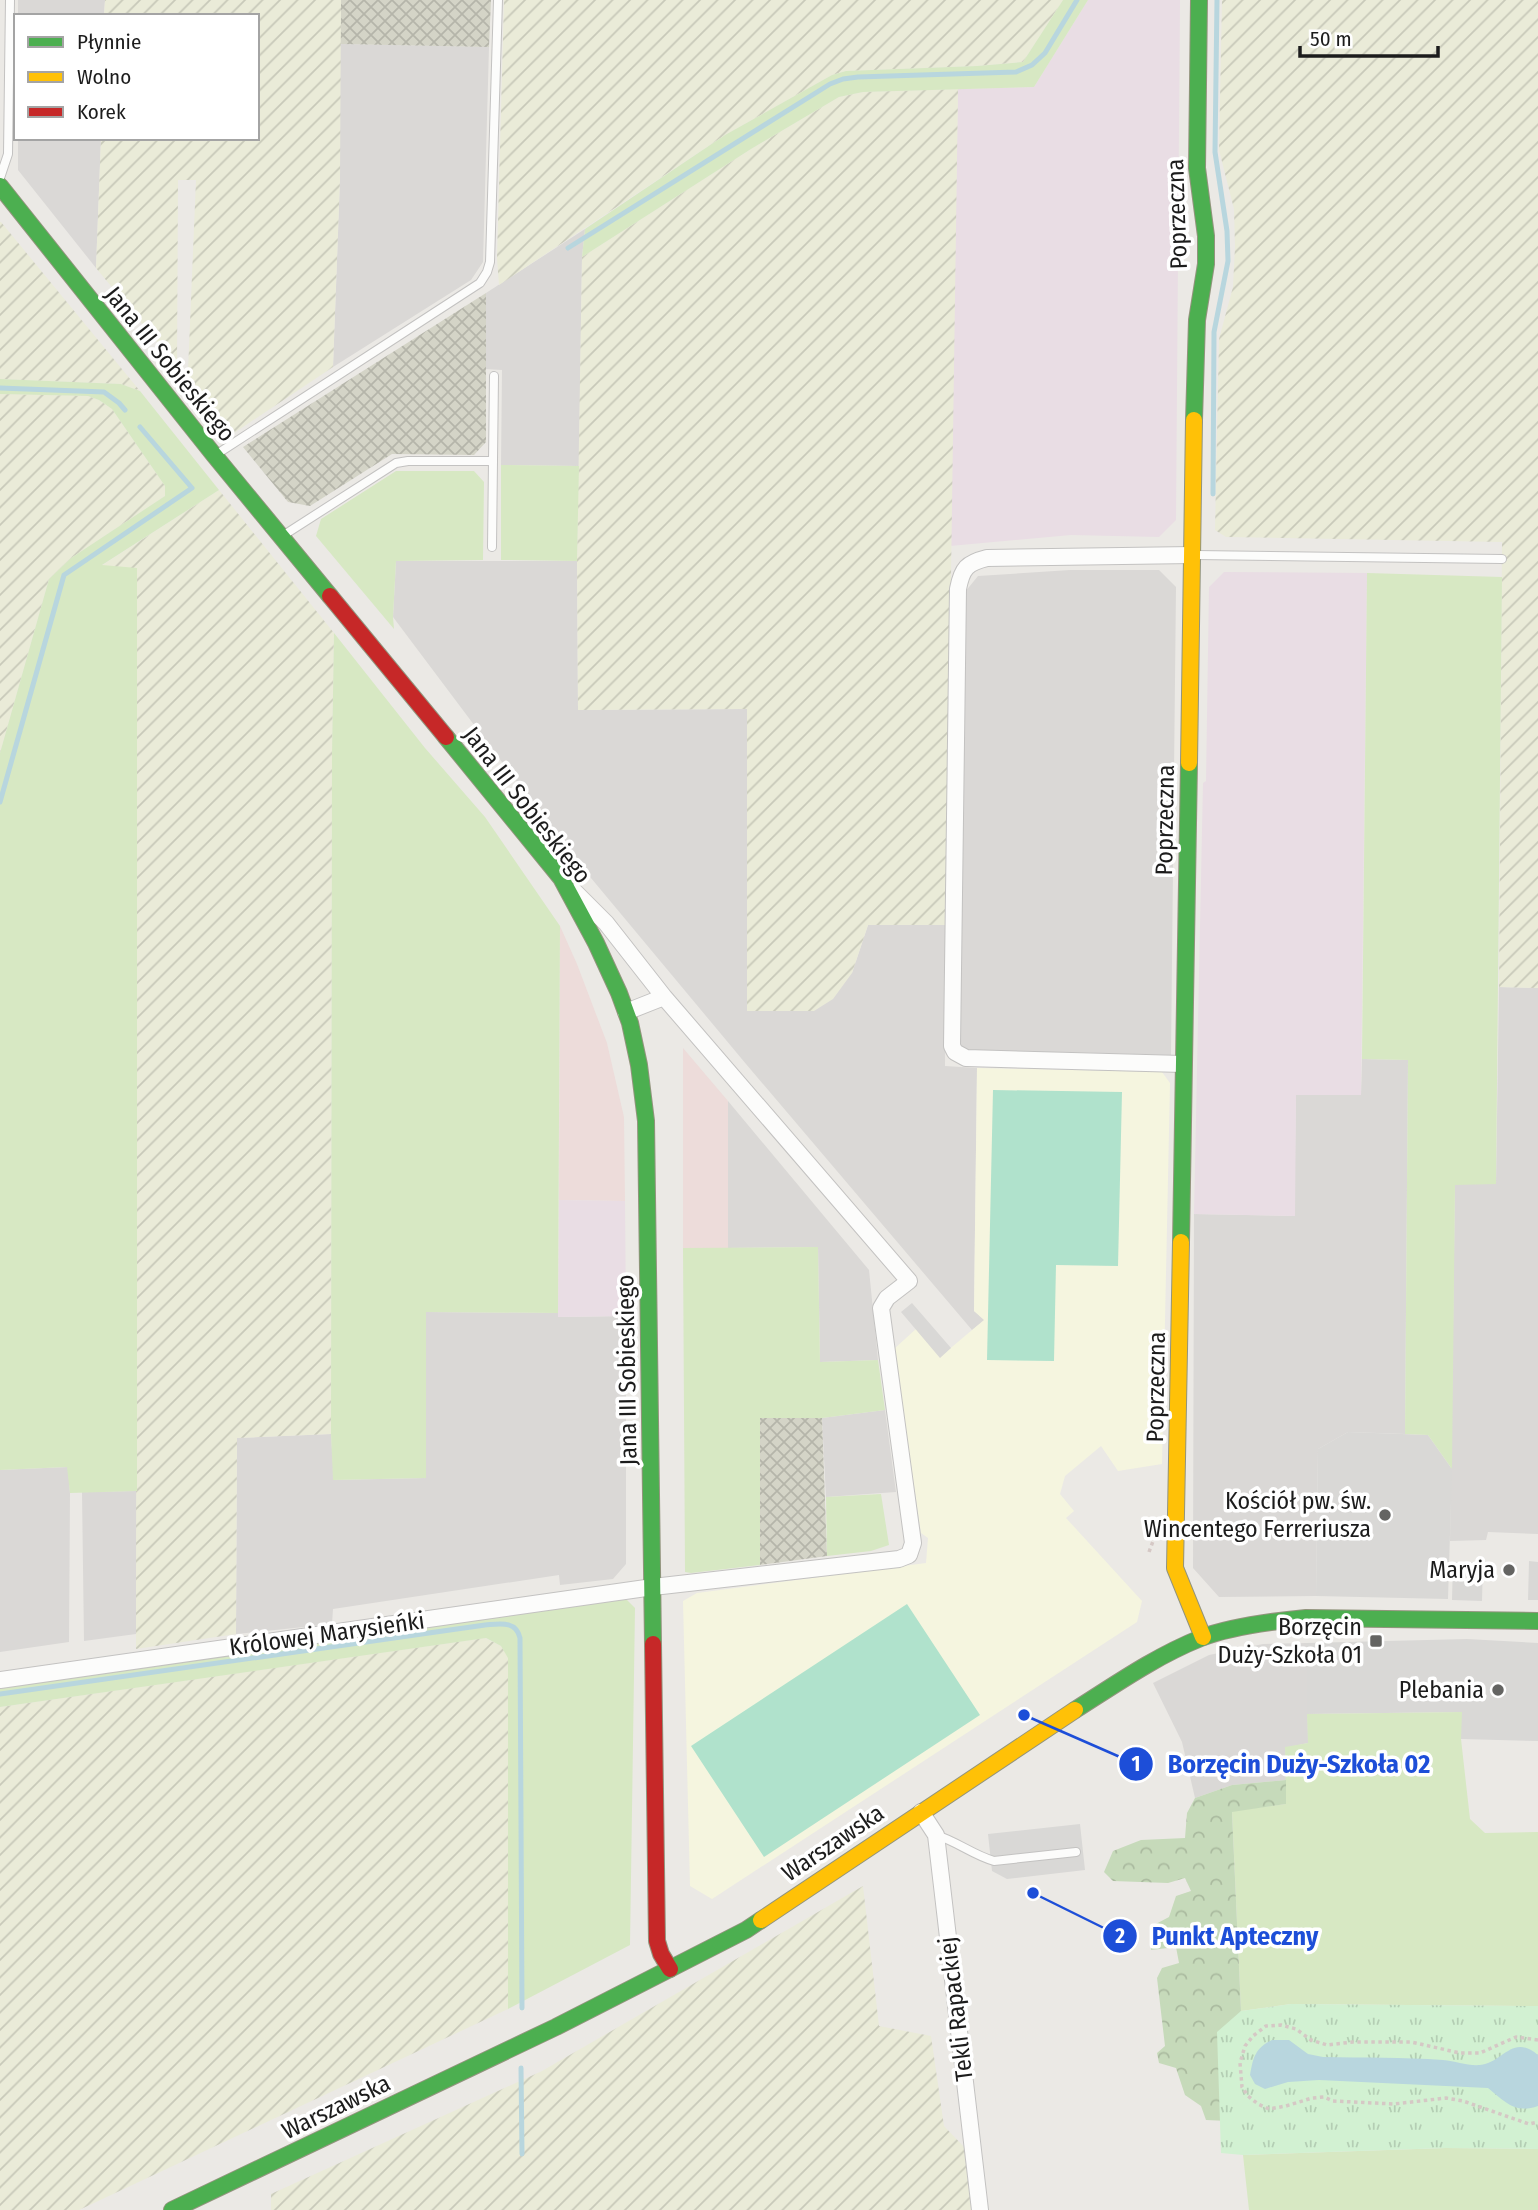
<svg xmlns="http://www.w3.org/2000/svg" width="1538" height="2210" viewBox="0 0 1538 2210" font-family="'Fira Sans Condensed',sans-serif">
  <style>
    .residential { fill: #dad8d6 }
    .commercial { fill: #eddcda }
    .industrial { fill: #e9dde4 }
    .education { fill: #f5f5df }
    .religious { fill: #d9d8d6 }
    .construction { fill: url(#construction-cross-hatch) }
    .farmland { fill: url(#farmland-furrows) }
    .grass { fill: #d7e8c3 }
    .forest { fill: url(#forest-crowns) }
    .park { fill: url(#park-tufts) }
    .pitch { fill: #b0e2cc }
    .water { fill: #b8d6de }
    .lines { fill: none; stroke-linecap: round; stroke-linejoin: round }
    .stream { stroke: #b8d6de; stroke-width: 5 }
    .lane-casing { stroke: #c3c2c1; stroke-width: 10 }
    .street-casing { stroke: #c3c2c1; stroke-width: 18 }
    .fast-casing { stroke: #92947d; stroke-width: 18 }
    .slow-casing { stroke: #92947d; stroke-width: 18 }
    .jam-casing { stroke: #92947d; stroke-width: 18 }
    .path { stroke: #d5c8c5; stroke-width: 3.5; stroke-dasharray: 3.5 3.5; stroke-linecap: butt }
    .lane { stroke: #fcfcfb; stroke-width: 8 }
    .street { stroke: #fcfcfb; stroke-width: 16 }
    .fast { stroke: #4caf50; stroke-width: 16 }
    .slow { stroke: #ffc107; stroke-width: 16 }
    .jam { stroke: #c62828; stroke-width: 16 }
    .poi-dot { fill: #646462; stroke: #fff; stroke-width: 2.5 }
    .labels { text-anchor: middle; stroke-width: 7; stroke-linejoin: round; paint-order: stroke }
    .street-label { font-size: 24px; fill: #1c1c1c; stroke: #fff }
    .poi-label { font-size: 24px; fill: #1c1c1c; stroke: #fff; text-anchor: end }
    .leader { fill: none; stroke: #1d4ed8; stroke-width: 2.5 }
    .callout-dot { fill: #1d4ed8; stroke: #fff; stroke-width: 2.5 }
    .mark-label { font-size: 21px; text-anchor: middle; font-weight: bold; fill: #fff }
    .callout-label { font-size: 26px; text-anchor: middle; font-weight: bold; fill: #1d4ed8; stroke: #fff; stroke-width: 7; stroke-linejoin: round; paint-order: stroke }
  </style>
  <defs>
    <pattern id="construction-cross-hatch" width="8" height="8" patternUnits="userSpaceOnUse" patternTransform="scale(1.75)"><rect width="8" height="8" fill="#d4d4c7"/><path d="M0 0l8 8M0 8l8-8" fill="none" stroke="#b5b5aa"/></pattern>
    <pattern id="farmland-furrows" width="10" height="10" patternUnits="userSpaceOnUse" patternTransform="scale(1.75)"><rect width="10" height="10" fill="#eaebd8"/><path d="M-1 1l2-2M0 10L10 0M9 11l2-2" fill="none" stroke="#c8c9b9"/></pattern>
    <pattern id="forest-crowns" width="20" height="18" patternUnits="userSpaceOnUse" patternTransform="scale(1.75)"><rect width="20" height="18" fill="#c6daba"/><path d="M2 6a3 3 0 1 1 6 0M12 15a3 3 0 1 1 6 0" fill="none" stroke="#aaba9f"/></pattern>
    <pattern id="park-tufts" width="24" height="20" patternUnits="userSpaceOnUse" patternTransform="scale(1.75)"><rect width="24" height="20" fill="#d2f1d2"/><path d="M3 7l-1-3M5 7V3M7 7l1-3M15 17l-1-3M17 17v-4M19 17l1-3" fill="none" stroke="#b4ceb4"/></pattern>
  </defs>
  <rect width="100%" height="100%" fill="#ebe9e5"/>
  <path class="residential" d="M18 0H105L104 16H18Z
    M340 44 489 47 483 262 471 280 333 367 340 179Z
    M18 138H101L96 268 18 170Z
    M585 229 582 257 579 466 501 465 502 370 485 369 486 293Z
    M396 561H577L578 710 747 709V1011L852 973 868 925H946L945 1066 977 1068 974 1311 985 1320 972 1330 746 1064 571 854 393 617Z
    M1070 570H1159L1176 587 1171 1055 1064 1052 1063 1055 960 1052 965 592 978 576Z
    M1499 987 1538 988V1534L1488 1532 1486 1540 1450 1541 1455 1184H1496Z
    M1362 1059 1408 1060 1405 1434 1348 1432 1318 1449 1316 1596 1219 1597 1193 1568 1194 1214 1294 1216 1296 1095H1361Z
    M728 1101 869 1270 878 1360 820 1362 818 1247 728 1248Z
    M426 1312 558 1313 559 1317 626 1316V1564L613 1579 560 1585 559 1575 333 1609 332 1624 236 1634 237 1438 331 1434 334 1480 426 1478Z
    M885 1410 896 1492 826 1497 822 1418Z
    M68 1467 70 1493 69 1642 0 1652V1470Z
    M137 1491 136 1634 84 1641 82 1492Z
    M1307 1643 1308 1743 1285 1748 1286 1780 1232 1785 1195 1798 1182 1742 1153 1683 1209 1655 1263 1644Z"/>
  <path class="commercial" d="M560 926 577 964 607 1043 624 1117 625 1201 559 1200Z
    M683 1048 728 1101V1248H683Z"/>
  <path class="industrial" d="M1088 0H1180L1176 520 1159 537 1071 535 950 546 958 89 1034 87Z
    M1224 572 1367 573 1361 1095H1296L1295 1216 1194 1214 1203 783 1206 781 1209 587Z
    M559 1200 625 1201 626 1316 558 1317Z"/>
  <path class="education" d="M977 1068 1162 1072 1170 1083 1162 1464 1118 1471 1101 1446 1065 1476 1060 1494 1074 1511 1066 1518 1142 1601 1137 1622 712 1899 690 1886 683 1601 697 1593 926 1563 928 1538 921 1533 894 1349 916 1329 940 1357 984 1320 974 1311Z"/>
  <path class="religious" d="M912 1303 951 1348 940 1358 901 1312Z
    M1348 1432 1428 1435 1452 1469 1448 1599 1316 1596 1318 1449Z
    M1529 1561 1538 1562V1600H1528Z
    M1453 1562H1483L1482 1601 1452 1600Z
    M1467 1639 1538 1643V1741L1461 1739V1712L1307 1714V1643Z
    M1080 1824 1085 1870 1007 1879 992 1871 988 1834Z"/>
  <path class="construction" d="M341 0H491L489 47 340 44Z
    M486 293V442L474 455 392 454 310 506 288 502 243 447Z
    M760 1418H822L827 1556 760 1565Z"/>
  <path class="farmland" d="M105 0H341L340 179 333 367 228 437 187 395 196 180H178L177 366 96 268 101 138H257V16H104Z
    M504 0H1063L1023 62 977 66 846 71 832 75 725 135 499 285 497 258Z
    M1222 0H1538V988L1499 987 1502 542 1226 537 1215 530 1219 339 1233 287 1235 247 1234 209 1219 150Z
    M958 89 946 925H868L852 973 833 999 814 1011H747V709L578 710 577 561 582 257 751 149 839 97 863 92Z
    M0 222H1L140 391 121 384 0 379Z
    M0 394 88 396 99 400 112 409 165 486V496L71 558 49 579 0 753Z
    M219 490 334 633 332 753 331 1434 237 1438 236 1634 136 1649 137 569 101 566Z
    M485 1638 501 1646 508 1657V2009L79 2210H0V1707Z
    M863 1886 879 2026 931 2036 944 2126 966 2149 973 2210H271V2194L542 2071Z"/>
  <path class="grass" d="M1063 0H1088L1034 87 863 92 839 97 751 149 582 257 585 229 725 135 832 75 846 71 977 66 1023 62Z
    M0 379 121 384 140 391 219 490 102 565 137 568V1491L70 1493 67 1467 0 1470V753L49 579 71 558 165 496V486L112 409 99 400 88 396 0 394Z
    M501 465 579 466 577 561 501 560Z
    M396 471H474L484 482 483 560 396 561 393 617 394 629 316 536 321 519Z
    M1367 573 1502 577 1496 1184 1455 1185 1452 1469 1428 1435 1405 1434 1408 1060 1362 1059Z
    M334 633 425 748 485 817 560 926 558 1313 426 1312V1478L333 1480 331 1434 332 753Z
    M818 1247 820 1362 878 1360 885 1410 822 1418H760V1565L691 1573 685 1572 683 1248Z
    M881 1494 889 1545 871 1551 827 1556 826 1497Z
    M619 1600H627L635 1608 630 1945 508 2009V1658L501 1646 486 1638 0 1707V1688Z
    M1462 1712 1461 1739 1470 1819 1485 1833 1538 1832V2006L1291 2004 1241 2011 1232 1811 1286 1804 1285 1747 1308 1743 1307 1714Z
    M1446 2148 1538 2149V2210H1249L1243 2155Z"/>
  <path class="forest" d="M1286 1780V1804L1232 1812 1241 2011 1235 2027 1228 2121 1206 2120 1201 2106 1185 2095 1176 2068 1159 2063 1157 2053 1165 2046 1157 1978 1162 1968 1179 1963 1176 1947 1151 1950 1152 1926 1169 1917 1176 1896 1191 1891 1185 1878 1168 1883 1113 1881 1104 1872 1113 1851 1141 1840 1185 1838 1187 1813 1195 1798 1232 1785Z"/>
  <path class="park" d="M1291 2004 1538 2006V2149L1446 2148 1243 2155 1221 2153 1217 2032 1241 2011Z"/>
  <path class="pitch" d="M993 1090 1122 1092 1118 1266 1056 1265 1054 1361 987 1360Z
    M907 1604 980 1715 764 1857 691 1746Z"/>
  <path class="water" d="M1272 2040H1289L1308 2054 1323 2057C1363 2058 1403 2057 1443 2060 1456 2061 1467 2066 1480 2065 1503 2063 1512 2033 1538 2055V2106C1515 2114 1505 2102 1488 2088L1319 2080 1288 2082 1265 2089 1255 2084 1250 2075C1253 2058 1255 2048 1272 2040Z"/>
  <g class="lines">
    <path class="stream" d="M568 248 830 84 843 79 858 77 1016 72 1032 65 1045 53 1077 0
      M0 388 104 392 119 403 125 410
      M1213 494 1214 332 1228 261 1227 231 1215 152 1217 0
      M0 802 64 575 192 488 140 427
      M0 1694 485 1625C499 1624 516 1620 520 1638L522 2008
      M521 2068 522 2154"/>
    <g class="lane-casing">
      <path id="lane" d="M0 178 8 154 10 0
        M217 454 480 283 487 272 490 262 498 0
        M284 535 396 463 408 461H492
        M492 547 494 376
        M1196 555 1502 559
        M936 1835C956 1841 973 1855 994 1861L1076 1852"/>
    </g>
    <g class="street-casing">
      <path id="street" d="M575 892 606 923 664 997
        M1183 1064 966 1058 955 1052 952 1046 958 589C962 568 967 563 987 558L1193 555
        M0 1680 653 1587 899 1559 909 1555 913 1543 881 1308 887 1298 909 1281 664 997 626 1012
        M921 1812 936 1835 980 2210"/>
    </g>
    <g class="fast-casing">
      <path id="fast" d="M0 186 214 455 330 596
        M1194 420 1197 320 1206 264V236L1197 168 1199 0
        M446 737 561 878 596 943 619 993 630 1023 639 1065 646 1121 653 1644
        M1181 1242 1189 763
        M1075 1710C1116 1684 1156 1656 1201 1638 1229 1627 1275 1621 1306 1618L1538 1621
        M172 2210 556 2027 746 1930 761 1920"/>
    </g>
    <g class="slow-casing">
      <path id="slow" d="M1189 763 1194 420
        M1181 1242 1175 1568 1203 1637
        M761 1920 1075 1710"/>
    </g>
    <g class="jam-casing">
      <path id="jam" d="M330 596 446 737
        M653 1644 657 1941 661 1954 670 1969"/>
    </g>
    <path class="path" d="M1149 1552 1155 1536
      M1538 2040 1516 2037 1480 2053H1460L1411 2042H1353L1327 2045 1311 2040 1296 2029 1281 2025 1266 2026 1253 2036 1245 2046 1240 2063 1242 2087 1248 2096 1258 2104 1269 2109 1286 2106 1312 2098 1324 2097 1333 2101 1394 2104 1446 2098 1463 2101 1529 2124 1538 2122"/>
    <use href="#lane" class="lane"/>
    <use href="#street" class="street"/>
    <use href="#fast" class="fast"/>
    <use href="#slow" class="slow"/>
    <use href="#jam" class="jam"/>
  </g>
  <g class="poi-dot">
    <circle cx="1385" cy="1515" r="7"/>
    <circle cx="1509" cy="1570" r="7"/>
    <rect x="1369" y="1634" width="14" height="14" rx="3.5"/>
    <circle cx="1498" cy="1690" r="7"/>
  </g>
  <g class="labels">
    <g class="street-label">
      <text transform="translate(1177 214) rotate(-92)" y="8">Poprzeczna</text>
      <text transform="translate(170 364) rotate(51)" y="8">Jana III Sobieskiego</text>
      <text transform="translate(527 805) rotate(52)" y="8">Jana III Sobieskiego</text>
      <text transform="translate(1165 820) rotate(-89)" y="8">Poprzeczna</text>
      <text transform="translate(627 1370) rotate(-91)" y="8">Jana III Sobieskiego</text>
      <text transform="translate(1156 1387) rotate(-89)" y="8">Poprzeczna</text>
      <text transform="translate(327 1634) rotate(-8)" y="8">Królowej Marysieńki</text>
      <text transform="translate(833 1843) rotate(-34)" y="8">Warszawska</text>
      <text transform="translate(956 2009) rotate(-97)" y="8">Tekli Rapackiej</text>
      <text transform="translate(336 2107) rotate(-26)" y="8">Warszawska</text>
    </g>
    <g class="poi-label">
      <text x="1371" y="1509">Kościół pw. św.<tspan x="1371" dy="28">Wincentego Ferreriusza</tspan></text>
      <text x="1495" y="1578">Maryja</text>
      <text x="1362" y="1635">Borzęcin<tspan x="1362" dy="28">Duży-Szkoła 01</tspan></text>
      <text x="1484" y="1698">Plebania</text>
    </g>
  </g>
  <path class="leader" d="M1024 1715L1136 1764M1033 1893L1120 1936"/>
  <g class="callout-dot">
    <circle cx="1024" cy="1715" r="7"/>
    <circle cx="1033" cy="1893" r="7"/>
    <circle cx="1136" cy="1764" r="18"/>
    <circle cx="1120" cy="1936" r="18"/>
  </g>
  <g class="mark-label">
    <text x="1136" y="1771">1</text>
    <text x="1120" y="1943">2</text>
  </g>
  <g class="callout-label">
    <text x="1299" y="1773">Borzęcin Duży-Szkoła 02</text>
    <text x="1235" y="1945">Punkt Apteczny</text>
  </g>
  <rect x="14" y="14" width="245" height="126" fill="#ffffff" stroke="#a4a4a4" stroke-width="2"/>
  <rect x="28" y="37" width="35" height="10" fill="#4caf50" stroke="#a4a4a4" stroke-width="2"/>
  <text x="77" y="49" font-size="21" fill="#1c1c1c">Płynnie</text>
  <rect x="28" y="72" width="35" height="10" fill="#ffc107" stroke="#a4a4a4" stroke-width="2"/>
  <text x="77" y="84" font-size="21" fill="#1c1c1c">Wolno</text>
  <rect x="28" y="107" width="35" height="10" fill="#c62828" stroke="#a4a4a4" stroke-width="2"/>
  <text x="77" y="119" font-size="21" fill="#1c1c1c">Korek</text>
  <path d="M1300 46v10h138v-10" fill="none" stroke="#1c1c1c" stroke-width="3.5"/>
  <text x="1310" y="46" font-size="21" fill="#1c1c1c" stroke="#ffffff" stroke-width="5" paint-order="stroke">50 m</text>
</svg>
